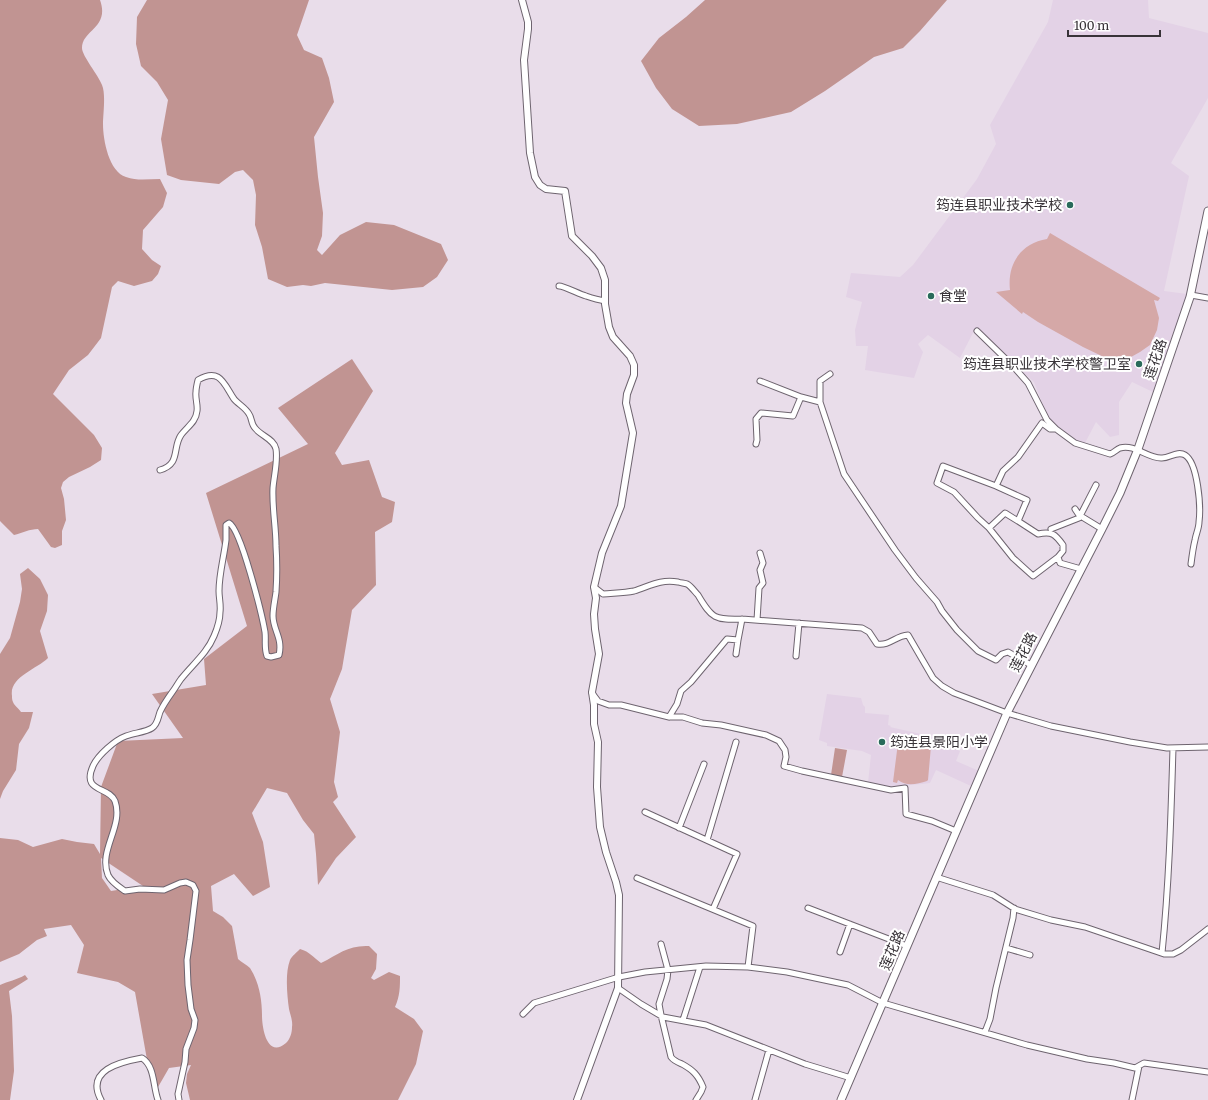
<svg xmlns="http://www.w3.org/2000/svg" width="1208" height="1100" viewBox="0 0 1208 1100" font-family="Merriweather,'Noto Sans SC',serif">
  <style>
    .built { fill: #e3d2e6 }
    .green { fill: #d5a8a7 }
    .forest { fill: #c19492; fill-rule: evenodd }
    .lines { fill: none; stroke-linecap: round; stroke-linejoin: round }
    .minor-casing { stroke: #6e646f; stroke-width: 7 }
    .tertiary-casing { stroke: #6e646f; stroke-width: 8 }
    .secondary-casing { stroke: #6e646f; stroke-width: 9 }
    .minor { stroke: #fff; stroke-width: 5 }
    .tertiary { stroke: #fff; stroke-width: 6 }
    .secondary { stroke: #fff; stroke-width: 7 }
    .poi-dot { fill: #296b5b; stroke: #fff; stroke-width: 1.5 }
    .labels { text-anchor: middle; stroke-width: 4; stroke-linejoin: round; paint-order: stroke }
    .poi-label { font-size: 14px; fill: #383338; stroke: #fff; text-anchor: end }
    .street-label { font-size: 14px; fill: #383338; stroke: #fff }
  </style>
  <rect width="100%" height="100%" fill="#e9ddea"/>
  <path class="built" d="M1053 0H1148L1149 18 1208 33V98L1171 163 1189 176 1164 291 1187 294 1153 392 1132 382 1119 402V435L1110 437 1096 422 1085 443 1074 440 1057 427 1048 418 1034 382 975 329 960 358 928 335 918 344 923 352 914 378 865 370 868 346H856L855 330 862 302 846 297 851 273 900 277 913 265 977 179 996 144 990 125 1048 22Z
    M827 694 861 698 863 705 865 707V713L889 715 888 725 891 726 890 727 934 737 944 744 960 751 956 761 979 771 971 786 936 770 930 783 922 784 886 787 868 783 871 755 862 751 827 746V743L819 740Z"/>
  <path class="green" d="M1050 233 1160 298 1158 301 1154 300 1159 318 1157 330 1150 345 1140 352 1131 357 1114 360 1108 359 1083 347 1038 322 1023 312 1022 314 996 292 1010 290C1007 264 1021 243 1047 239Z
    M899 735 903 736V739C914 733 926 734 931 746L928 780 927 781C917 784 907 787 898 780L897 783 893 782Z"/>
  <path class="forest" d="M0 0H100C110 28 82 30 82 48 82 56 99 76 102 85 106 94 103 114 103 124 103 140 109 172 126 177 137 181 148 179 160 179L167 193 163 207 143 230 142 249 152 260 161 266 158 274 152 281 134 286 118 281 112 287 101 338 88 355 69 370 53 394 94 435 102 448 101 460 90 467 69 477 63 482 61 488 64 499 66 520 62 531V545L55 548 51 547 38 529C30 529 22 533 14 535L0 521Z
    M147 0H309L297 35 304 50 322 58 329 78 334 102 314 137 318 177 323 213 322 236 317 250 322 255 340 235 366 222 394 225 441 244 448 260 437 277 423 287 392 290 325 283 311 286 303 285 287 287 268 279 262 247 255 225 256 195 253 180 243 170 235 172 219 184 181 180 167 175 161 139 168 100 157 82 141 66 136 44 137 17Z
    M705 0H947L920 31 903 48 874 57 825 91 791 112 737 124 699 126 672 109 656 88 641 61 659 38 686 17Z
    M352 359 373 391 335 453 342 465 369 460 382 497 395 502 392 522 375 532 376 585 352 610 342 669 330 699 340 732 334 782 338 797 333 802 356 837 336 858 318 885 316 854 314 834 303 820 287 793 267 788 252 813 263 842 270 887 253 896 234 874 211 886 213 911 223 917 232 926 238 959C241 962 247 965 250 968 259 982 262 999 262 1015 262 1028 267 1059 286 1043 290 1039 292 1033 292 1027 293 1021 290 1014 289 1009 287 995 285 973 290 960 292 956 297 952 300 949 310 952 313 957 321 963 339 954 348 945 369 946L377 954 376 969 371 978 374 980 389 972 400 976C400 987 400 996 395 1007L414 1019 423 1031 416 1064 398 1100H190L186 1083 187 1074 191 1065 169 1068 154 1094 149 1071 135 992 118 982 77 973 84 945 71 925 44 929 47 936 37 940 19 954 0 962V838L18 840 33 847 62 839 77 842 94 844 100 854 101 787 118 741 183 738 152 694 206 685 204 659 247 626 206 493 308 444 278 408ZM101 858 143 886 111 891 102 878Z
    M28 568 40 579 48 595 47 611 40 631 48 658C37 669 9 677 12 696 12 698 12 700 13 702 14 705 19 709 21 712H33L29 728 19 744 16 770 3 791 0 799V654L10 638 20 602 22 589 20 574Z
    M835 748 847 750 842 777 831 775Z
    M25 975 28 979 9 991 12 1016 14 1071 10 1100H0V985C8 981 17 980 25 975Z"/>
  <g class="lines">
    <g class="minor-casing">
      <path id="minor" d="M559 286C564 286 579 294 586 296 592 298 599 300 605 301
        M1191 295 1208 298
        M977 331 1012 365 1028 383 1047 420 1056 429
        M830 374 820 381V402L844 474 895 550 916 578 937 602 942 611 957 630 978 651 996 660 1002 654 1008 652 1031 665
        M760 381 801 397
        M756 444 757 440 756 419 761 413 793 416 801 397 820 402
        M160 470C181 464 172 448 181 435 187 427 196 422 197 411 198 405 195 398 196 392 196 388 197 384 198 380 220 367 224 384 234 399 238 404 246 408 249 414 252 418 251 424 255 428 261 436 274 439 276 449 278 461 274 476 273 488 272 507 276 527 276 546 277 561 277 577 276 592 275 600 273 608 273 616 273 630 283 638 279 655L271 657 267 656C264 648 266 640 265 632 262 615 241 529 229 523L226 525C226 530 226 535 226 540 224 557 219 574 219 591 219 598 221 605 220 612 220 619 217 629 214 636 207 653 193 664 181 679 178 683 176 687 173 691 168 698 163 705 160 712 158 717 158 724 152 728 146 732 134 733 126 736 115 740 98 755 93 766 81 793 109 786 115 801 124 826 98 850 108 875 111 882 119 887 125 891L140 889 164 890 180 883 186 882 193 885 196 891 190 940 187 960 188 985 191 1009 195 1020 194 1028 186 1049 185 1062 178 1094 179 1100
        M996 486 1003 471 1018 457 1042 423 1050 429H1056L1075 443 1110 454C1114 453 1117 449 1120 448 1135 444 1147 458 1161 458 1169 459 1177 450 1185 455 1198 463 1201 507 1199 522 1199 528 1196 534 1195 540 1193 548 1192 556 1191 564
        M1075 509 1079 515 1102 529
        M1018 521 1038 534C1052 531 1055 534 1063 545V551L1058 557
        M989 528 1005 513 1018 521 1027 500 996 486 943 466 937 483 954 492 978 518 989 528 1013 558 1033 576 1058 557 1060 563 1081 569
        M1051 529 1079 518 1096 485
        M594 587 603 594C613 593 624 593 634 591 650 586 660 579 678 582 681 583 685 583 687 584 691 586 695 592 698 595 712 619 715 620 742 619L862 628 869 632 877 644C890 646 895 636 908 635L933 678 942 686 954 693 1007 713 1051 726 1130 742 1167 748 1208 747
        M757 620 759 588 763 583 760 570 763 563 760 553
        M736 654 738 640
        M796 656 799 623
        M592 693 598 701 609 705H621L669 717H683L702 723 721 725 766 735 779 741 785 750 786 757 784 766 802 771 891 790 905 788 906 814 932 821 956 831
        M669 717 677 704 681 691 691 682 727 639 738 640 742 619
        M645 812 737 854 713 909
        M679 828 704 764
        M707 840 736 742
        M936 877 993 895 1015 909 1051 920 1085 927 1164 954H1173L1181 950 1208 929
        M637 878 753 926 748 967
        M808 908 907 946
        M661 944 668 970 667 979 659 1004 661 1015 671 1057C674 1061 677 1062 682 1064 693 1070 698 1075 703 1087L701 1092 696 1100
        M1006 948 1030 955
        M840 952 850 924
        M1162 953C1169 885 1171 817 1173 748
        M618 988 641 1004 663 1017 706 1025 805 1064 851 1078
        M523 1014 534 1003 619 977 645 972 706 966 748 967 787 972 848 985 883 1003 1027 1045 1087 1059 1114 1063 1135 1068 1144 1063 1208 1072
        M683 1020 700 967
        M985 1032 990 1019 996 988 1013 918 1014 908
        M101 1100C85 1070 120 1062 142 1058 155 1066 153 1087 158 1100
        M755 1100 769 1050
        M1132 1100 1139 1066"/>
    </g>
    <g class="tertiary-casing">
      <path id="tertiary" d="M522 0 528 22V29L524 60 530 153 535 177 540 185 546 189 565 191 572 236 592 256 601 268 605 280V304L609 327 613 337 630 356 634 365V375L627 394 626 403 633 433 621 506 602 553 594 587 596 598 594 614 595 629 599 654 592 692 594 705V724L598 742 597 787 600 827 606 852 616 882 619 895 618 988 577 1100"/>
    </g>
    <g class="secondary-casing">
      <path id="secondary" d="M841 1100 1007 713 1102 529 1120 493 1138 449 1190 297 1208 211"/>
    </g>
    <use href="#minor" class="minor"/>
    <use href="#tertiary" class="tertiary"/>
    <use href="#secondary" class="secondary"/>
  </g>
  <g class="poi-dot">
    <circle cx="1070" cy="205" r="4"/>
    <circle cx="931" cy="296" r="4"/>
    <circle cx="1139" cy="364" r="4"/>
    <circle cx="882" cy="742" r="4"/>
  </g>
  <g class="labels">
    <g class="poi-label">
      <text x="1062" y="210">筠连县职业技术学校</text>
      <text x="939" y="301" text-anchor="start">食堂</text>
      <text x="1131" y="369">筠连县职业技术学校警卫室</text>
      <text x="890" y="747" text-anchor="start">筠连县景阳小学</text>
    </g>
    <g class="street-label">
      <text transform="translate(1155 359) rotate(-71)" y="5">莲花路</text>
      <text transform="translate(1023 652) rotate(-63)" y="5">莲花路</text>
      <text transform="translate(892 950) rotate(-67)" y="5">莲花路</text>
    </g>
  </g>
  <path d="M1068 30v6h92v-6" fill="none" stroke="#383338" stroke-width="2"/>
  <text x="1074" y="30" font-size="12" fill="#383338" stroke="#ffffff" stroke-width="3" paint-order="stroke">100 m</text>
</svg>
